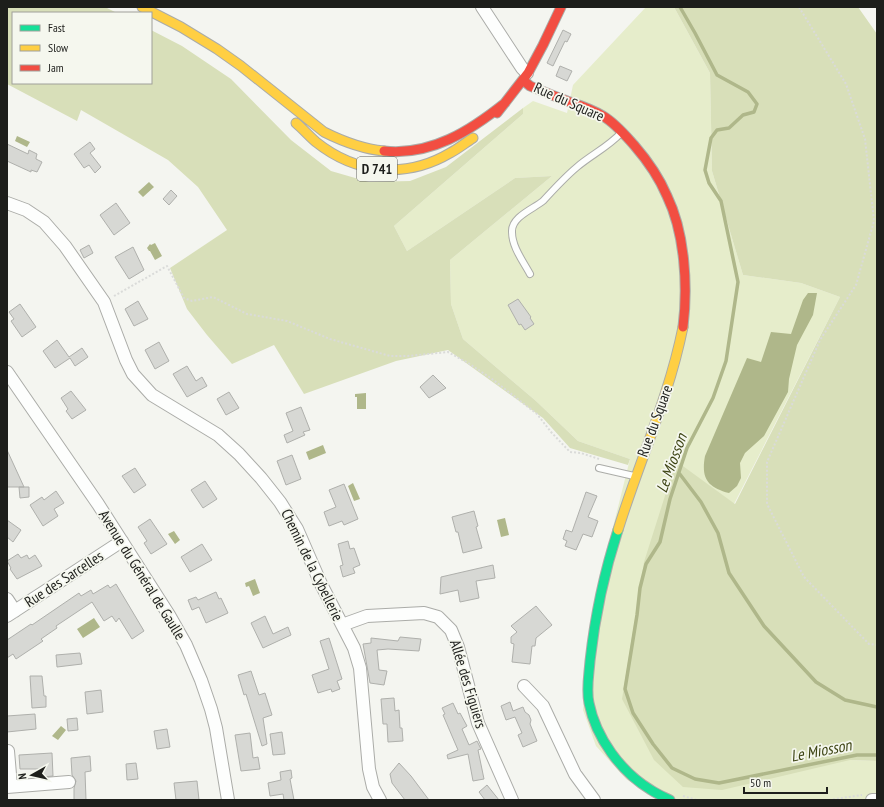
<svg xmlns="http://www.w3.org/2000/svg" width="884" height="807" viewBox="0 0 884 807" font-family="'PT Sans Narrow',sans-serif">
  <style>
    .green { fill: #e6edcb }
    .forest { fill: #d8dfb9 }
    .water { fill: #afb78a }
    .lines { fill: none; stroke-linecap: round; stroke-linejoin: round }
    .stream { stroke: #afb78a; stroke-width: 3.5 }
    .building { fill: #d7d8d4; stroke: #afb0ac }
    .lane-casing { stroke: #abaca8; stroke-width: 8 }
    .street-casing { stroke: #abaca8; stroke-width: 14 }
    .fast-casing { stroke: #abaca8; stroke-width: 11 }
    .slow-casing { stroke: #abaca8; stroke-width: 11 }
    .jam-casing { stroke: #abaca8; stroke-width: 11 }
    .path { stroke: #dadbd9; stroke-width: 2; stroke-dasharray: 2 2; stroke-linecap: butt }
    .lane { stroke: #fdfefd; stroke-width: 6 }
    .street { stroke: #fdfefd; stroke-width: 12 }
    .fast { stroke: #16e098; stroke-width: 9 }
    .slow { stroke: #ffcf43; stroke-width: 9 }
    .jam { stroke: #f24e42; stroke-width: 9 }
    .labels { text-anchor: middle; stroke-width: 3.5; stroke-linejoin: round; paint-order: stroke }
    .shield { fill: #f5f7ee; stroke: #5e5f5a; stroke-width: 1 }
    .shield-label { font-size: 14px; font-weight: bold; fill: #1d1e1b }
    .street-label { font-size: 15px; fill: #1d1e1b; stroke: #f5f7ee }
    .water-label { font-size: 16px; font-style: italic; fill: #3d4414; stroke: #f5f7ee }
  </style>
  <rect width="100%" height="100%" fill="#f4f5f0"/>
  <path class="green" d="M646 7H674L710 73 712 171 743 275 801 283 840 297 734 504 676 462 850 760 877 761V800H659L626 779 596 746 583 710 595 599 630 459 578 441 536 401 463 339 451 304 450 260 552 176 515 178 407 251 394 226 523 114V108L533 101 567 113 573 85Z"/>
  <path class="forest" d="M7 7H105L117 13H13V83H151V30L182 46 231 79 291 140 331 171 369 182 410 181 446 167 523 108V114L394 226 407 251 515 178 552 176 450 260 451 304 463 339 536 401 578 441 630 459 628 465 570 448 543 418 448 350 396 361 304 394 274 345 232 364 207 335 187 309 170 268 227 230 198 187 168 160 81 110 77 121 7 84Z
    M674 7H858L877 34V761L850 760 722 790 683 787 654 760 622 699 644 562 676 461 735 504 840 297 801 283 743 275 712 171 710 73Z"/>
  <path class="water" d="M17 136 30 142 27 147 15 141Z
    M149 182 154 187 143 197 138 192Z
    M155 243 162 256 155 260 150 251H149L147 248 150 244 151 245Z
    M808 293H817L813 315 797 345 789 379 788 392 764 436 745 453 740 463 741 478 737 486 729 493C707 487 701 478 705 456L747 358 761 362 771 332 791 334 803 300Z
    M366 393V409H357V397H355V394Z
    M323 445 326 453 309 460 306 452Z
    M353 483 360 499 354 501 348 486Z
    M505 518 509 535 501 537 497 520Z
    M174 531 180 540 175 544 168 534Z
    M255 579 260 593 253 596 249 586 246 587 245 583Z
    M94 618 100 627 83 638 77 629Z
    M61 726 66 730 58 740 52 736Z"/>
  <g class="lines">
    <path class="stream" d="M680 7 695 33 717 75 748 92 757 104 754 112 743 115 729 128 717 130 711 138 705 170 709 183 721 201 738 282 726 361 713 398 687 448 670 499 660 542 646 564 640 588 637 615 625 689 633 713 653 744 672 768 695 779 719 783 857 755H877
      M679 473 701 502 718 533 729 573 764 626 816 682 845 700 877 707"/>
  </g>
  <path class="building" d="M563 30 571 34 567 42 565 41 553 66 547 63Z
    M560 66 572 71 567 81 556 76Z
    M90 142 95 149 90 153 101 167 95 173 89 165 84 168 74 154Z
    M7 144 28 154 29 150 37 154 36 158V159L42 162 37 172 31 170V172L7 161Z
    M171 190 177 196 169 205 163 199Z
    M116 203 130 223 114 235 100 215Z
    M89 245 93 253 84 258 80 250Z
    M133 247 144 270 129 279 115 257Z
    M518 299 531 317 530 318 534 324 525 330 521 324 519 325 508 305Z
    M138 301 148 319 134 326 125 309Z
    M20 304 36 327 22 337 11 321 14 319 9 312Z
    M57 340 69 357 82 348 88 357 75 366 70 358 55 368 43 351Z
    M159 342 169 361 155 369 145 350Z
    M187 366 196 381 202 377 207 386 187 397 173 374Z
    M433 375 446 388 429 398 420 387Z
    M71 391 86 410 72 419 66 411 68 409 61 398Z
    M229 392 239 408 226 415 217 399Z
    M301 407 310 430 303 432 305 435 287 443 284 435 293 431 286 413Z
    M7 450 24 487H7Z
    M292 455 301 479 286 485 277 461Z
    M135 468 146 485 134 493 122 476Z
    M205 481 217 499 203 508 191 490Z
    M344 484 358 519 344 525 342 521 329 526 324 512 336 507 329 490Z
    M19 487H29V497L20 498Z
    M56 491 64 503 54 509 58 516 43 526 30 505 42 497 44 500Z
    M586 492 597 496 588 517 598 521 592 537 583 534 576 550 565 546 567 541 563 539 566 530 572 532Z
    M474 511 478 526 476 527 482 548 463 553 458 532H456L452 517Z
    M150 519 167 544 151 554 144 543 147 541 138 527Z
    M7 520 21 530 13 542 7 537Z
    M348 541 350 549 354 548 360 565 353 568 355 573 343 577 340 566 343 565 338 544Z
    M202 544 212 560 190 572 181 557Z
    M18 554 21 558 27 555 29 559 35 555 42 566 17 579 10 569 11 568 7 561Z
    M493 565 495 578 476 581 479 598 460 602 458 590 440 594 441 577Z
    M116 584 144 631 132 639 119 618 116 622 112 616 104 621 92 602 56 626 57 628 41 639 43 641 16 659 13 654 7 658V640L31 624 32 625 79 593 81 596 91 590 93 594 108 585 110 588Z
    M216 592 219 599 221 598 228 613 206 623 199 607 192 610 188 600 196 597 198 600Z
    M536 606 552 625 536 638 535 646H532L530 664 512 662 514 644 511 643V637L517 632 511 626Z
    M265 616 273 634 288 627 291 635 263 648 251 623Z
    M400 637 421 639 419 651 388 649 377 650 379 670 387 671 384 685 370 683 363 644 371 643V638L398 641Z
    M329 638 342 679 337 681 340 689 332 692 331 689 318 693 312 675 329 669 320 641Z
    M80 653 82 664 57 667 56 655Z
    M251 671 259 695 265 693 272 715 263 718 267 744 262 746 246 694 244 695 238 675Z
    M30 676H42L44 696H46V707L32 708Z
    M101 690 103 712 87 714 85 692Z
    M394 698 395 711 399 710 400 728H402L403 741 388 742 387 724H383L381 699Z
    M510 702 513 711 523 707 525 712 529 715 531 720 530 724 537 741 523 747 518 735 522 733 515 717 506 720 501 706Z
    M453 703 458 714 460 713 467 726 462 729 469 745 477 741 481 749 478 750 484 779 473 781 468 754 448 759 447 755 458 750 443 715 445 714 442 708Z
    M35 714 36 729 7 732V716Z
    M77 718 78 730 68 731 67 719Z
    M167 729 170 747 157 749 154 731Z
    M282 732 285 754 273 755 270 734Z
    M250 733 253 758 258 757 260 769 241 771 235 735Z
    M52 753 53 776 42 777V769H20L19 755Z
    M90 756 91 771 85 772 86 800H74V788L76 781 72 775 71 758Z
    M136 763 138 779 127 780 126 764Z
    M399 763 411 776 429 800H405L392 783 390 774Z
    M291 770 292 778 290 779 294 800H284L283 794 270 796 268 783 281 780 280 772Z
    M197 781 199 800H176L174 783Z
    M487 785 499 800H485L479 792Z"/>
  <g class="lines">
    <g class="lane-casing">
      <path id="lane" d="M530 274C523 261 512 247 512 232 511 217 533 209 543 201 554 189 565 177 577 167 591 155 608 147 621 133
        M599 468 634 476"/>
    </g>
    <g class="street-casing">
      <path id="street" d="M482 7 522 68 527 73
        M7 203 26 210 44 222 65 246 104 302 126 360 133 374 152 395 218 435 239 454 261 478 280 502 297 529 321 584 354 648 360 668 369 769 373 787 380 800
        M7 372 98 504 169 615 186 645 201 680 211 709 216 728 228 800
        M7 599 15 611
        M7 616 122 541
        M342 625 367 616 424 613 438 617 451 630 458 647 478 723 512 800
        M524 686 543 706 575 774 594 800
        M8 751 11 786
        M7 787 69 782
        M872 800H877"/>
    </g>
    <g class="fast-casing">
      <path id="fast" d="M618 530C604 573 595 616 590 661 589 675 586 689 589 703 596 738 621 772 651 790 657 794 664 797 670 800"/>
    </g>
    <g class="slow-casing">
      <path id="slow" d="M142 7 181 27 217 49 241 66 324 132C344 142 362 149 384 151
        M296 123C303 129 309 136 316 142 356 174 406 179 450 153 458 149 465 143 473 138
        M618 530C639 462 669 397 683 327"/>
    </g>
    <g class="jam-casing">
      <path id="jam" d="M523 80 530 86C542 91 554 96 567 101 579 105 592 109 603 116 615 123 625 135 634 145 647 160 659 177 667 196 685 233 688 286 683 327
        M497 113 528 73 543 45 561 7
        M384 151C431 156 470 131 505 103"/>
    </g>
    <path class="path" d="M799 7 846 84 865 139 874 221 856 285 820 340 767 462V504L804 577 869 644 877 645
      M114 296 167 266 184 298 192 301 213 297 247 314 287 321 330 339 390 356H408L448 352 468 363 492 379 537 414 551 432 570 452 581 453 599 459
      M683 796 697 800
      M829 800 862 795"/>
    <use href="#lane" class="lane"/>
    <use href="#street" class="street"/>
    <use href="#fast" class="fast"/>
    <use href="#slow" class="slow"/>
    <use href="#jam" class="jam"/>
  </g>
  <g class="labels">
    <rect class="shield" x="357" y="157" width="40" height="24" rx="3"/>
    <g class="shield-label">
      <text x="377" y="174">D 741</text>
    </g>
    <g class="street-label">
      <text transform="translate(569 102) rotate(24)" y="5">Rue du Square</text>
      <text transform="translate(655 421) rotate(-70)" y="5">Rue du Square</text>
      <text transform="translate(312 565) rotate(64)" y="5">Chemin de la Cybellerie</text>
      <text transform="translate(142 575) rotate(58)" y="5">Avenue du Général de Gaulle</text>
      <text transform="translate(64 579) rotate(-33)" y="5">Rue des Sarcelles</text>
      <text transform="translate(468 684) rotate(73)" y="5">Allée des Figuiers</text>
    </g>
    <g class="water-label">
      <text transform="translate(671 463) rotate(-70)" y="6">Le Miosson</text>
      <text transform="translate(821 750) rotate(-11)" y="6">Le Miosson</text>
    </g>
  </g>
  <rect width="884" height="807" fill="none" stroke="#1d1e1b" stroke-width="16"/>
  <rect x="12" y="12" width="140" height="72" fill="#f5f7ee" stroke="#9fa09a"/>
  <rect x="20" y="25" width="20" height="6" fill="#16e098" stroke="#9fa09a"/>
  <text x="48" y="32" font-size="12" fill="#1d1e1b">Fast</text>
  <rect x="20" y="45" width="20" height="6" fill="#ffcf43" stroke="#9fa09a"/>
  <text x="48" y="52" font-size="12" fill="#1d1e1b">Slow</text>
  <rect x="20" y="65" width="20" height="6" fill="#f24e42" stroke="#9fa09a"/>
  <text x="48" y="72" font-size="12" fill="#1d1e1b">Jam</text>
  <g transform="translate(32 775) rotate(262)" stroke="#f5f7ee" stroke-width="3" paint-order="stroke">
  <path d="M0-3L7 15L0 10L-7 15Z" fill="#1d1e1b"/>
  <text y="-6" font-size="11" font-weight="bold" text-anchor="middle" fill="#1d1e1b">N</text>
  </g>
  <path d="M744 787v6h83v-6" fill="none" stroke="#1d1e1b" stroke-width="2"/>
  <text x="750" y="787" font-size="12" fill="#1d1e1b" stroke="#f5f7ee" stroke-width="3" paint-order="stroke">50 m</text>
</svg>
